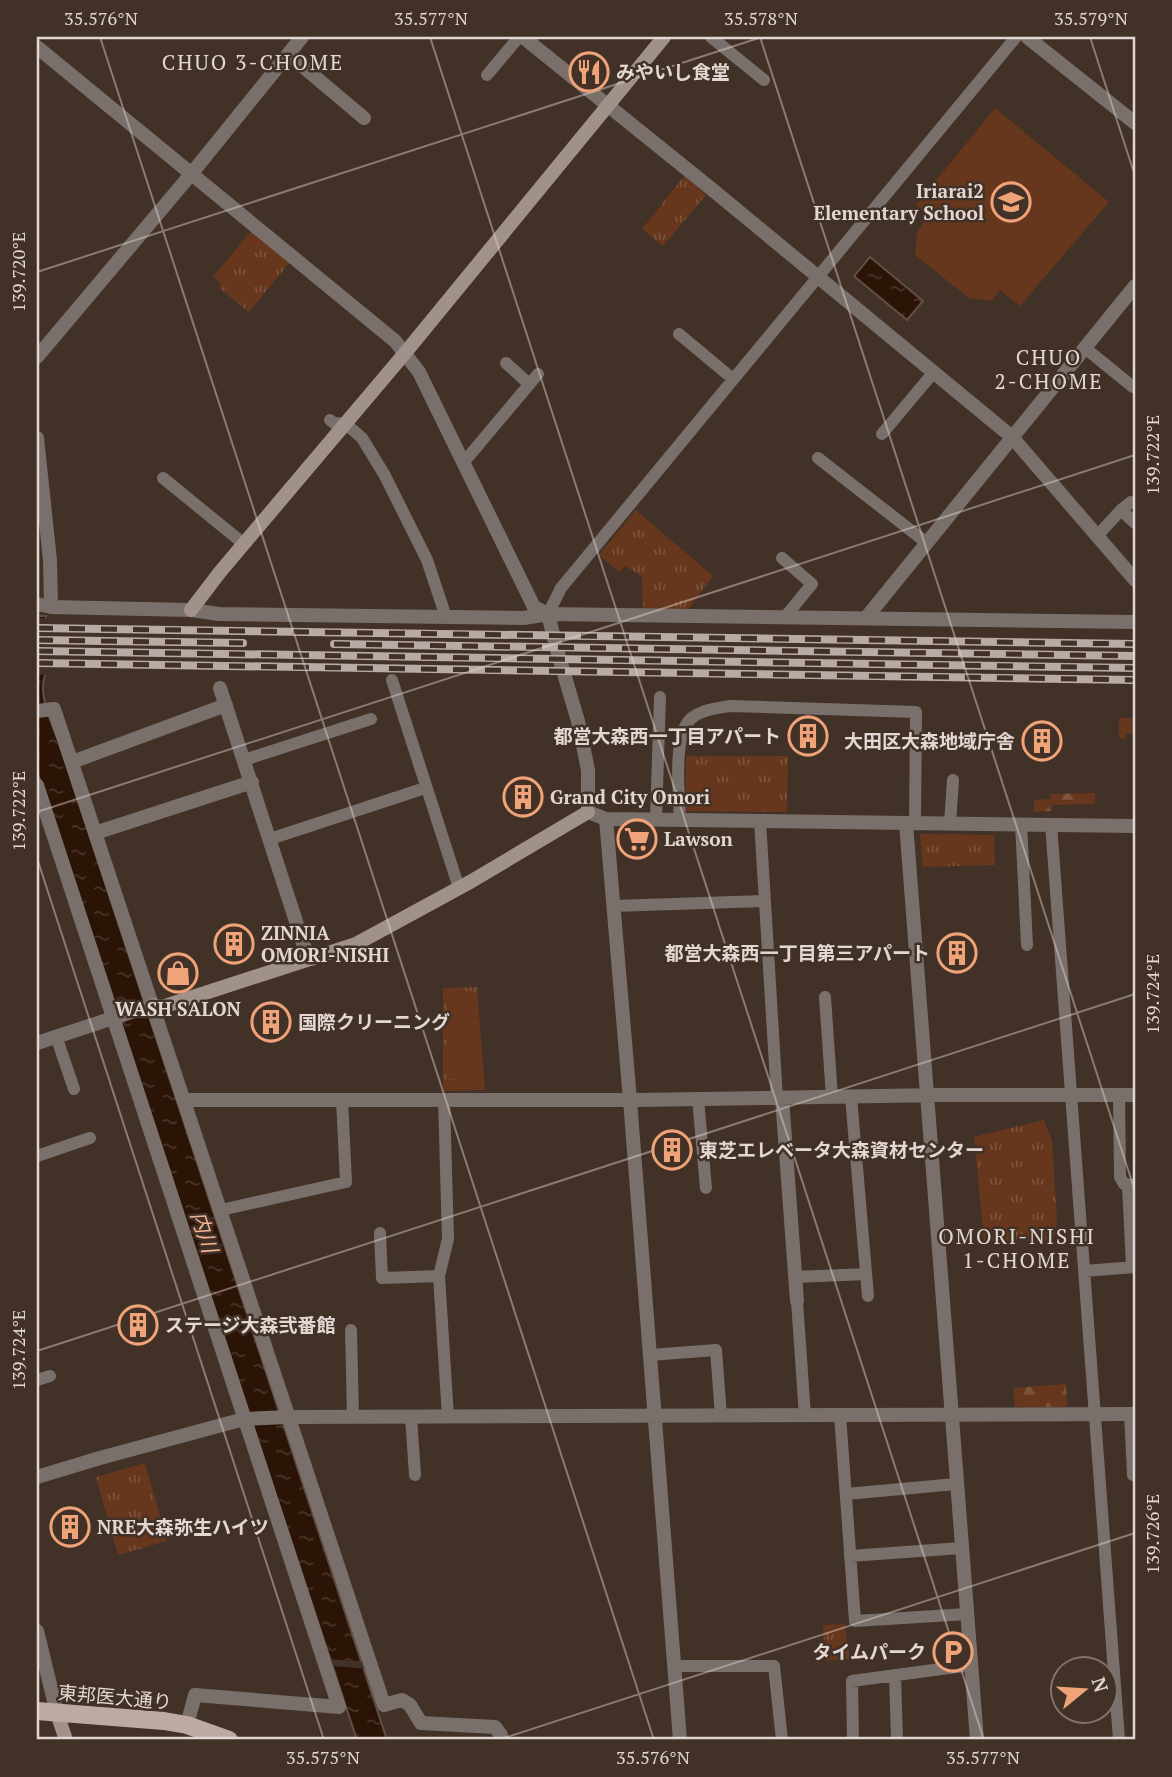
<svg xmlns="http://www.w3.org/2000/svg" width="1172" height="1777" viewBox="0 0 1172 1777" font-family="'PT Serif','Noto Sans JP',serif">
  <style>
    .grass { fill: url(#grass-tufts) }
    .forest { fill: url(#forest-firs) }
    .pitch { fill: #66371c }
    .water { fill: url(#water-ripples); stroke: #624e43; stroke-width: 2 }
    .pier { fill: #413127 }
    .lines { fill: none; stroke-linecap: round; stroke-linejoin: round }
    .lane { stroke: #79706c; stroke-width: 12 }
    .street { stroke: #79706c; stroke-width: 14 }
    .secondary { stroke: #a0928a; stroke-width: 14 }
    .primary { stroke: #bdaba2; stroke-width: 18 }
    .rail-casing { stroke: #b8aba5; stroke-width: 8 }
    .rail { stroke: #413127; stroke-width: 5; stroke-dasharray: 16; stroke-linecap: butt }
    .ticks { fill: none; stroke: #e2d7d2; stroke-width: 2; stroke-opacity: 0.45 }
    .labels { text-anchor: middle; stroke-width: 5; stroke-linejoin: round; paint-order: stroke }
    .poi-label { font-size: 19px; font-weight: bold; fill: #e2d7d2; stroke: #413127; text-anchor: start }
    .street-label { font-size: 19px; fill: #e2d7d2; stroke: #413127 }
    .neighbourhood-label { font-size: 21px; letter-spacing: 2px; fill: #e2d7d2; stroke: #413127 }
    .water-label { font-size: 21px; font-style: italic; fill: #f4b593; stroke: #413127 }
    .neatline { fill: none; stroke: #e2d7d2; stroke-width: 2.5 }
    .ticks-label { font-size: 18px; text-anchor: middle; fill: #e2d7d2 }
  </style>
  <defs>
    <pattern id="grass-tufts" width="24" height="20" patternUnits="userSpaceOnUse" patternTransform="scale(1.75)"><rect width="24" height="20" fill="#66371c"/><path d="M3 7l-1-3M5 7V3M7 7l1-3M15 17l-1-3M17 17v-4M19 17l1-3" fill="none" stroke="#7c533c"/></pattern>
    <pattern id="forest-firs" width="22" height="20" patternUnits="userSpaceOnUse" patternTransform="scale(1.75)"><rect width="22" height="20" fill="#66371c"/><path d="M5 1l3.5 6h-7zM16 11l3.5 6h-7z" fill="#7c533c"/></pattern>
    <pattern id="water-ripples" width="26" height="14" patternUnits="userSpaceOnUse" patternTransform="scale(1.75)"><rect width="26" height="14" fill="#2b1306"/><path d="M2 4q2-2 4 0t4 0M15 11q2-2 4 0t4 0" fill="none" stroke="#493529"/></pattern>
  </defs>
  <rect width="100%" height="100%" fill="#413127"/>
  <path class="grass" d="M684 176 706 195 663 246 642 229Z
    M252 230 290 262 249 312 219 288 221 284 213 277Z
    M636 510 713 576 687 611 643 610 642 577 626 566 619 572 599 555Z
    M686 756H788L787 812 686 811Z
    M920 834 994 835 995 865 923 867Z
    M477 987 485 1090 443 1091V988Z
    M1044 1120 1052 1141 1057 1222 1053 1240 984 1241 974 1137Z
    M145 1463 167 1541 118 1555 96 1477Z
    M845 1624 849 1659 825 1661 823 1625Z"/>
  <path class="forest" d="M1119 718H1135V733H1125V738H1119Z
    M1095 793V804L1052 805V811L1034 812V800L1051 799V794Z
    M1066 1384 1067 1407H1015L1013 1388Z"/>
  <path class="pitch" d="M995 108 1109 202 1020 306 1000 290 992 301 969 298 915 255 917 233 928 216 916 205Z
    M447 991H473L480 1072 446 1080Z"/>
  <path class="water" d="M870 257 923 301 907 320 854 276Z
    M37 616H46L45 675C38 694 51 723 58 740L387 1740H357L37 771Z"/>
  <path class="pier" d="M37 618H50L48 675H37Z
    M330 1659 365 1662 367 1669 332 1666Z"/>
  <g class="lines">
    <path class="lane" d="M711 37 764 80
      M487 75 519 37
      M679 334 733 379
      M1085 348 1133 387
      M506 363 529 384
      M330 420 334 423 346 424 362 438 384 474 427 560 446 617
      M882 434 933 373
      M818 458 927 543
      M464 462 538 374
      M163 478 244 544
      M1121 510 1135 523
      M1097 536 1121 510 1131 502
      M782 558 812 584 785 617
      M548 614 561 588 1016 37
      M392 680 459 888
      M244 760 371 719
      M656 819 660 697
      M680 820C679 796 674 746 686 725 693 711 716 708 730 706L916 712 915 823
      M760 821 777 1098
      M950 823 953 780
      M1021 824 1027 945
      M1051 824 1119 1740
      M270 839 419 790
      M613 906 765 901
      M825 997 832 1097
      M56 1036 74 1089
      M1119 1095 1120 1177 1124 1184 1135 1185
      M851 1097 868 1296
      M698 1099 706 1188
      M444 1100 448 1239 439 1276 448 1417
      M37 1156 90 1138
      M1128 1185 1132 1267
      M221 1210 346 1182 342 1100
      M380 1233 382 1278 439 1276
      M1084 1271 1135 1267
      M795 1277 866 1274
      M797 1301 805 1416
      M351 1330 353 1417
      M650 1355 716 1350 721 1416
      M37 1380 50 1376
      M1130 1414 1133 1475
      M840 1415 855 1621 967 1614
      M411 1417 415 1475
      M846 1494 956 1484
      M850 1556 961 1548
      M674 1666H774L782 1740
      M895 1675 897 1740
      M853 1740 852 1681 971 1665"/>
    <path class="street" d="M523 37 714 191 1012 437 1135 580
      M1027 37 1135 123
      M37 47 395 341 419 372 534 607 548 614 557 650 578 721 588 770V812L606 819 1135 826
      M288 54 364 118
      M37 357 192 173 302 37
      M37 438 50 560 51 607
      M37 604 51 607 191 610 219 614 524 618 548 614 1135 622
      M866 618 1135 286
      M220 688 304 946 311 959
      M37 711 54 709 384 1705 402 1700 410 1705 421 1723 495 1727 501 1735V1740
      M72 762 226 705
      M37 785 339 1707 195 1695 187 1725
      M606 819 630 1100 680 1740
      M906 823 977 1740
      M95 833 252 782
      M37 1043 153 1005
      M782 1098 797 1301
      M184 1100H637L939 1095H1135
      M37 1477 100 1458 244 1419 288 1417 1135 1414
      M37 1631 57 1713"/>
    <path class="secondary" d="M191 610 220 572 405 353 664 37
      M153 1005 162 1007 356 944 470 882 588 812
      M57 1713 66 1740"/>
    <path class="primary" d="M37 1711 164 1721 187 1725 229 1740"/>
    <g class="rail-casing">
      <path id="rail" d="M37 628 1135 644
        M37 640 243 643
        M334 644 1135 656
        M37 651 1135 668
        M37 663 1135 680"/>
    </g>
    <use href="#rail" class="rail"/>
  </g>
  <path class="ticks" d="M100 37 654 1740M430 37 984 1740M760 37 1135 1191M1090 37 1135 176M37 272 762 37M37 812 1135 455M37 858 324 1740M37 1351 1135 994M498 1740 1135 1533"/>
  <defs>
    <g id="restaurant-ring" transform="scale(2.0125)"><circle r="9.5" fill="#413127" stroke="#f0a378" stroke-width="1.5"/><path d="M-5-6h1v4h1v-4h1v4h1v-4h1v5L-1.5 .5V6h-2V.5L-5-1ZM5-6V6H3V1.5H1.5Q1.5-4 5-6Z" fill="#f0a378"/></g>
    <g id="school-ring" transform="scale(2.0125)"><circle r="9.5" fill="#413127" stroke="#f0a378" stroke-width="1.5"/><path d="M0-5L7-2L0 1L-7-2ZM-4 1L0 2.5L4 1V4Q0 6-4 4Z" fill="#f0a378"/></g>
    <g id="building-ring" transform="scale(2.0125)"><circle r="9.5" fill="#413127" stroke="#f0a378" stroke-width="1.5"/><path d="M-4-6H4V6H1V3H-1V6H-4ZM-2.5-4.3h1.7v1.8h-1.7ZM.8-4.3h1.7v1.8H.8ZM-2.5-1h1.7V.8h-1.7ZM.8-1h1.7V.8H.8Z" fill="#f0a378"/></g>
    <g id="supermarket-ring" transform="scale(2.0125)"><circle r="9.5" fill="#413127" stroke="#f0a378" stroke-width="1.5"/><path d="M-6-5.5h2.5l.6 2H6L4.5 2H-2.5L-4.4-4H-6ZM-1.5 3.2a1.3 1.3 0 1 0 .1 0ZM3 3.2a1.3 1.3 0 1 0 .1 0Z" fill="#f0a378"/></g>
    <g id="shop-ring" transform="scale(2.0125)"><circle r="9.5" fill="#413127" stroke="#f0a378" stroke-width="1.5"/><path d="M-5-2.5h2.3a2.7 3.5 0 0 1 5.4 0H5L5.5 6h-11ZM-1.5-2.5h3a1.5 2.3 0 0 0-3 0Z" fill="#f0a378"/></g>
    <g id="parking-ring" transform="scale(2.0125)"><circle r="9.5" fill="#413127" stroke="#f0a378" stroke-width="1.5"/><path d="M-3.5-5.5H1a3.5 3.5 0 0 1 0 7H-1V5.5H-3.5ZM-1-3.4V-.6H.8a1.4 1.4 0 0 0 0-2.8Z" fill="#f0a378"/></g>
  </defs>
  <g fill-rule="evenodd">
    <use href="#restaurant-ring" x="589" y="72"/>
    <use href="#school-ring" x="1011" y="202"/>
    <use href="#building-ring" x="808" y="736"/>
    <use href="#building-ring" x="1042" y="741"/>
    <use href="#building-ring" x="523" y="797"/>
    <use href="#supermarket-ring" x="637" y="839"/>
    <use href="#building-ring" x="234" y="944"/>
    <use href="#building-ring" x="957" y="953"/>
    <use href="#shop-ring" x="178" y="973"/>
    <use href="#building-ring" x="271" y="1022"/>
    <use href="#building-ring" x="672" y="1150"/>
    <use href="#building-ring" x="138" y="1325"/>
    <use href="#building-ring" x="70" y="1527"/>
    <use href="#parking-ring" x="953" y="1652"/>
  </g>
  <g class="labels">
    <g class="poi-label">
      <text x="616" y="79">みやいし食堂</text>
      <text x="984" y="198" text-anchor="end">Iriarai2<tspan x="984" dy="22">Elementary School</tspan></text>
      <text x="781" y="743" text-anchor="end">都営大森西一丁目アパート</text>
      <text x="1015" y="748" text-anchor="end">大田区大森地域庁舎</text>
      <text x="550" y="804">Grand City Omori</text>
      <text x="664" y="846">Lawson</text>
      <text x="261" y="940">ZINNIA<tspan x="261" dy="22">OMORI-NISHI</tspan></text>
      <text x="930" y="960" text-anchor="end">都営大森西一丁目第三アパート</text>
      <text x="178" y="1016" text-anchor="middle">WASH SALON</text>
      <text x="298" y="1029">国際クリーニング</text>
      <text x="699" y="1157">東芝エレベータ大森資材センター</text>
      <text x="165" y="1332">ステージ大森弐番館</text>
      <text x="97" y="1534">NRE大森弥生ハイツ</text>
      <text x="926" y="1659" text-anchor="end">タイムパーク</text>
    </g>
    <g class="street-label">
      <text transform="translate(115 1697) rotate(5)" y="7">東邦医大通り</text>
    </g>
    <g class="neighbourhood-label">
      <text x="253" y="70">CHUO 3-CHOME</text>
      <text x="1049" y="365">CHUO<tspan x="1049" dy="24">2-CHOME</tspan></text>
      <text x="1017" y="1244">OMORI-NISHI<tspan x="1017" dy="24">1-CHOME</tspan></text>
    </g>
    <g class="water-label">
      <text transform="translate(204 1232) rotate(72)" y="7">内川</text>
    </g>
  </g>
  <rect width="1172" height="1777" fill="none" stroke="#413127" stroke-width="77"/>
  <g transform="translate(1084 1690) rotate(72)"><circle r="33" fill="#413127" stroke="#81736b" stroke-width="2"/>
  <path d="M0-5L12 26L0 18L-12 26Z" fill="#f0a378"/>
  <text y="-10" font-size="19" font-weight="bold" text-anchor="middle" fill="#e2d7d2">N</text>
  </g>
  <rect x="38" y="38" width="1096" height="1700" class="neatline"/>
  <g class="ticks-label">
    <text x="101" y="25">35.576°N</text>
    <text x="431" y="25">35.577°N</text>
    <text x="761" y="25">35.578°N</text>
    <text x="1091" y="25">35.579°N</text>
    <text transform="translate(19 272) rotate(-90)" y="6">139.720°E</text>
    <text transform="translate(1153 455) rotate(-90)" y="6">139.722°E</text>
    <text transform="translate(19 811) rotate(-90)" y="6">139.722°E</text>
    <text transform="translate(1153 994) rotate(-90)" y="6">139.724°E</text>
    <text transform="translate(19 1350) rotate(-90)" y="6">139.724°E</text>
    <text transform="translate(1153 1534) rotate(-90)" y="6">139.726°E</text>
    <text x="323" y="1764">35.575°N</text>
    <text x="653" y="1764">35.576°N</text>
    <text x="983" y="1764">35.577°N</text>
  </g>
</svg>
